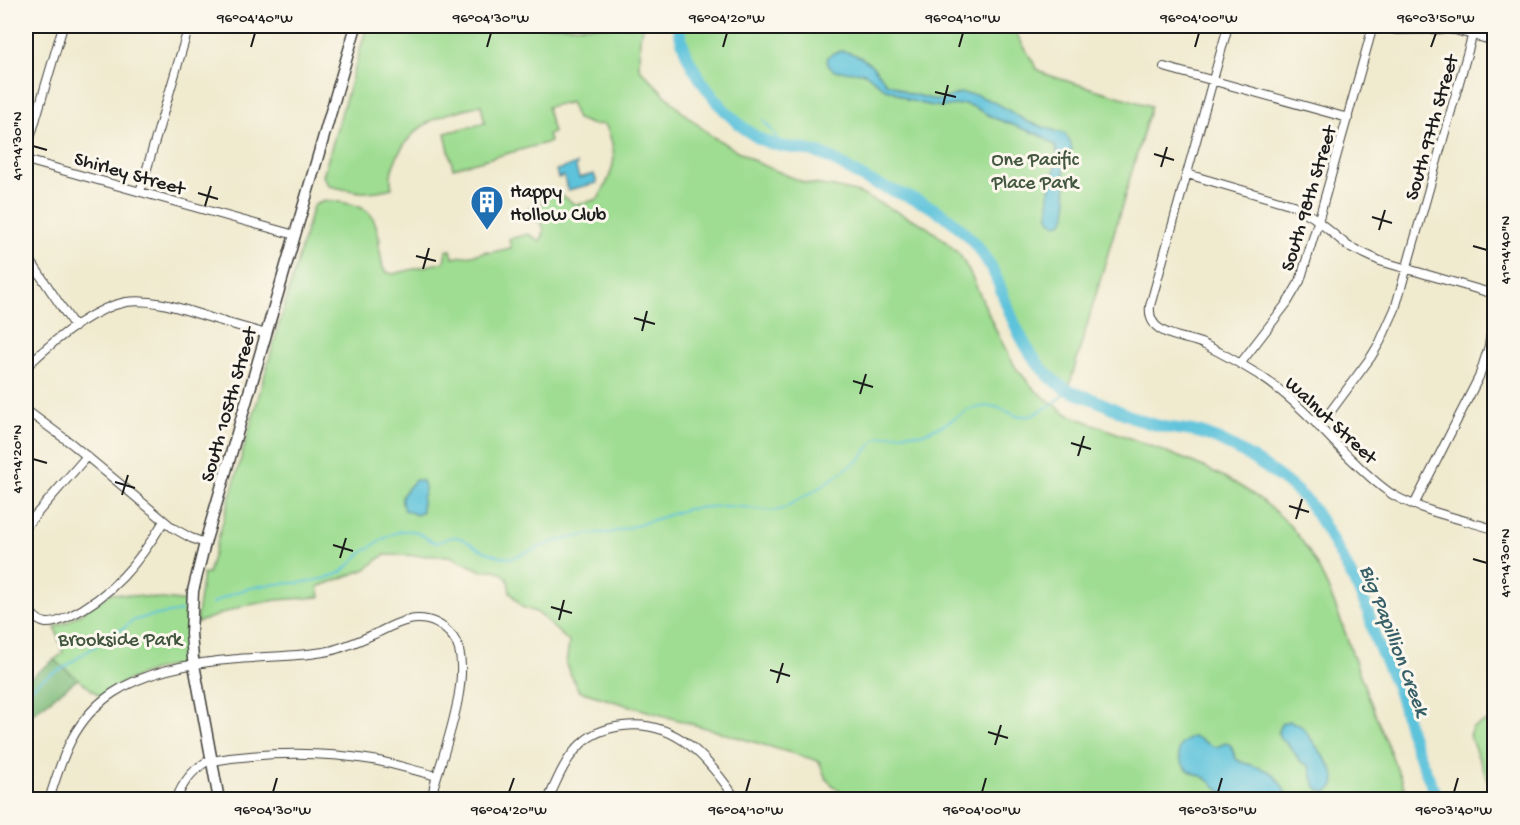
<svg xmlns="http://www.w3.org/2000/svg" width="1520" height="825" viewBox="0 0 1520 825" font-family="'Gochi Hand',sans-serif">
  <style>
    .green { fill: #9fdd92; stroke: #5e7c57; stroke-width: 1.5 }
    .forest { fill: #7fbc7c; stroke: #4e6c4c; stroke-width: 1.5 }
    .water { fill: #5dc3db; stroke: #3c707c; stroke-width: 1.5 }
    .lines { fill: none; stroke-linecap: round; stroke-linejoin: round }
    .stream { stroke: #5dc3db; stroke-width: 2 }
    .river { stroke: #5dc3db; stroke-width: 12 }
    .minor-casing { stroke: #3c3b37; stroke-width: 10 }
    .tertiary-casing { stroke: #3c3b37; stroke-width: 13 }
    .minor { stroke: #fff; stroke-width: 8 }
    .tertiary { stroke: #fff; stroke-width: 10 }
    .ticks { fill: none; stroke: #1c1c1c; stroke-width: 2 }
    .labels { text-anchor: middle; stroke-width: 6; stroke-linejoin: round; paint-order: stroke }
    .street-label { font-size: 20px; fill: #1c1c1c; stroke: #fbf7ec }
    .park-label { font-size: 20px; fill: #43563f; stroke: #fbf7ec }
    .poi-label { font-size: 20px; fill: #1c1c1c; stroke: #fbf7ec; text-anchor: start }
    .water-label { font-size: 21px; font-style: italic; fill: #365f68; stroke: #fbf7ec }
    .neatline { fill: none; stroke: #1c1c1c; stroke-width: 2 }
    .ticks-label { font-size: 15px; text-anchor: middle; fill: #1c1c1c }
  </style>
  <rect width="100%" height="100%" fill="#fbf7ec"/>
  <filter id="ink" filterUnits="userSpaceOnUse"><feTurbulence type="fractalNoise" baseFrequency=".0167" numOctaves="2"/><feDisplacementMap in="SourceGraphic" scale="12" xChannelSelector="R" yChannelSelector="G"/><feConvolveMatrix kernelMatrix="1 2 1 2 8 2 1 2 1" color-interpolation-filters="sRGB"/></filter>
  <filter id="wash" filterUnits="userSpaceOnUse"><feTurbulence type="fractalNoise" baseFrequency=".008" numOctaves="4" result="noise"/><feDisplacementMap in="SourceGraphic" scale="24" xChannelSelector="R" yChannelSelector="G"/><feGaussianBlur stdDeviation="1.35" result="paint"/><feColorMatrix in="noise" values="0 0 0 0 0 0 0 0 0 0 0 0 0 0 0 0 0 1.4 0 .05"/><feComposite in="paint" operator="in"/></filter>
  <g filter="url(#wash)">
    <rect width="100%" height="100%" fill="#f0eacf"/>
    <path class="green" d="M367 26H643L640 37 639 68 681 111 713 137 760 164 805 183 834 187 859 193 924 225 944 240 960 255 971 275 999 337 1016 368 1035 390 1067 414 1192 462C1228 477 1264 497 1291 527 1325 566 1340 619 1357 667 1374 711 1391 755 1409 799H848L826 779 819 761 579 691 566 665 569 642 538 613 522 607 510 592 508 580 503 574 496 570 482 571 450 556 384 555 366 569 318 587 320 597 277 600 243 606 196 623 203 574H208L313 206C329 198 328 200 345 203 372 208 374 215 380 241H378L383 268 386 272 393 274 444 262 446 251 451 250 453 258C465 255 475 256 487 251L488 253 511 248 509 239 528 234 540 241C545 234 545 227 539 221L532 220 529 207 543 204 540 192 551 188 576 205 598 199C614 170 620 158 606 126L602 124 593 125 577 119 570 102 565 104 564 103 547 107 553 133 548 134 550 142 453 168 445 133 485 123 481 105C445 113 414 121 397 157 392 168 389 176 392 188 365 195 355 192 329 186L323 176Z
      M678 26H785L804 31 821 32 841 30 853 26H1012L1037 69 1047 75 1151 106 1068 390C1039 372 1020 340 1007 308 1001 291 995 273 985 258 973 239 956 224 937 211 915 196 889 191 866 180 849 171 838 161 819 153 803 148 786 150 770 144 729 128 685 68 678 26Z
      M111 593 188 602 189 662C154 669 130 675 101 697L54 660 63 653 55 627 69 621Z
      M1494 718V795L1469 735 1472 728Z"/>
    <path class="forest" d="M54 660 78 679 26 718V681Z"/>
    <path class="water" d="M842 51C862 54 876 67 886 83L893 85 907 93 936 100H941L960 93 977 95 996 103 1028 122 1065 134 1070 141 1072 149 1064 170 1067 201V213L1063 222C1057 226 1051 222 1049 217V194L1055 168V159L1058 155 1055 146 1042 136 994 118 974 107 964 104 941 107 923 104 908 100 893 91 885 89 865 73 859 72 835 71C829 68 826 63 828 57L833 53Z
      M577 164 576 168 579 178 594 174 597 183 568 190 564 176 558 178 556 170Z
      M415 480 422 481 425 489 422 499V512L417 515 404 510C397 493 407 492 415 480Z
      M1288 721 1298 724 1304 729 1331 767C1336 778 1338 785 1327 792 1312 791 1313 778 1310 767L1299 760 1290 746 1280 738 1278 732 1281 724Z
      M1192 737C1201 737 1207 745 1216 747L1226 743 1231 745 1236 759C1254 769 1271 765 1282 786 1285 791 1287 794 1287 799 1269 800 1249 801 1231 797 1221 794 1214 784 1205 778 1200 775 1193 773 1188 770 1182 765 1175 753 1181 745 1183 742 1189 739 1192 737Z"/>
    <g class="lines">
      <path class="stream" d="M763 120 774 133 781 147
        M212 604C227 595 243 589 260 586 287 582 314 585 339 573 349 568 354 559 363 552 378 543 397 526 416 532 423 535 429 541 437 543 443 541 449 536 456 537 464 538 471 544 478 548 488 553 501 558 512 558L554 542 575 537 598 533H610L638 525 687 509 721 506 742 507 773 511 782 509 816 490 859 460 874 441 880 437 908 433 921 434 943 425 970 409 981 407 992 406 999 408 1017 416H1031L1053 404 1068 390
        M26 695 38 682 49 675 67 666 80 656 102 642 106 636 124 628 132 621 146 617 181 611"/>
      <path class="river" d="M678 26C681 40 686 56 694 69 709 95 739 131 767 142 784 149 801 147 818 153 838 160 851 172 869 181 896 193 924 200 948 218 966 232 982 250 993 271 999 283 1003 296 1008 308 1019 337 1037 371 1064 388 1074 394 1086 396 1097 401 1116 409 1135 420 1156 425 1171 429 1187 429 1201 433 1233 443 1281 475 1304 498 1317 511 1324 527 1333 542 1345 564 1358 586 1367 609 1371 618 1372 628 1375 637 1381 654 1390 669 1396 685 1403 701 1406 719 1411 735 1419 757 1429 779 1439 800"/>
    </g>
  </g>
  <g filter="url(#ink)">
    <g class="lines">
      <g class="minor-casing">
        <path id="minor" d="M800 26 823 28 842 26
          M1228 26 1150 306C1149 316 1152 324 1160 329 1172 338 1190 338 1203 344 1222 353 1241 364 1259 375 1293 397 1321 429 1350 458 1364 471 1378 486 1395 496 1422 511 1464 520 1494 529
          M1375 26 1398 30 1444 29 1455 30 1494 41
          M1164 67 1348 118
          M26 152 63 26
          M26 160 295 235
          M1187 174 1293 205 1313 217 1348 246 1380 261 1494 294
          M140 192 189 26
          M26 254 75 327
          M26 271 34 266
          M1240 364 1287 303 1300 281 1318 222 1373 26
          M26 367C52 342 90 309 126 302 154 298 182 309 208 317 227 323 246 328 266 334
          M26 410 72 444 173 528 191 538 205 543
          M1319 427 1371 357 1380 342 1395 309 1475 26
          M1414 505 1479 377 1489 346 1494 315
          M26 526 87 456
          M26 606C31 613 36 621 46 623 54 624 61 620 68 617 112 596 139 562 164 521
          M49 800C62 757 74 719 113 693 148 670 197 662 238 659 268 656 299 657 329 651 346 647 363 639 379 632 391 626 405 619 418 619 432 619 444 626 453 637 476 667 444 751 434 786L432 800
          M176 800C182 784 191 771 206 762 261 752 318 751 373 760 395 764 416 771 437 776
          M548 800C557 780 565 759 581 744 592 733 607 728 623 726 677 719 709 760 737 800"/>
      </g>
      <g class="tertiary-casing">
        <path id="tertiary" d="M219 800 193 659 191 634 193 591 205 543 356 26"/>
      </g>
      <use href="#minor" class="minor"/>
      <use href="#tertiary" class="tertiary"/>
    </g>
  </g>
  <path class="ticks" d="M251 47 255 33M487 47 491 33M723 47 727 33M959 47 963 33M1195 47 1199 33M1431 47 1436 33M935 92 956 97M943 105 948 85M33 146 47 150M1154 154 1174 160M1161 167 1167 147M198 193 218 199M205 206 211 186M1372 217 1392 223M1379 230 1385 210M1473 246 1487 250M416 256 436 261M423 269 429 248M634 318 655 324M642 331 647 311M853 381 873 387M860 394 866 374M1071 443 1091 449M1078 456 1084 436M33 459 47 463M115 482 135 488M122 495 128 475M1289 506 1309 512M1296 519 1302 499M333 545 353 551M340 558 346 538M1473 559 1487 563M551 607 572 613M559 620 564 600M770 670 790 676M777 683 783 663M988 732 1008 738M995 745 1001 725M273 792 277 778M509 792 514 778M746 792 750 778M982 792 986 778M1218 792 1222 778M1454 792 1458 778"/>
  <defs>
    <g id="building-pin" transform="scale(1.725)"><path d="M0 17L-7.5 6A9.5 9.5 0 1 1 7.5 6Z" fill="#1f6fb2" stroke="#fbf7ec"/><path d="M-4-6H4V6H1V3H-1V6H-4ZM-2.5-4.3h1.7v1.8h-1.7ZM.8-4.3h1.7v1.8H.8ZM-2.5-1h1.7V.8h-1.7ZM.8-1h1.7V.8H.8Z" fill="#fff"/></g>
  </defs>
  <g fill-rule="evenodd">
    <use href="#building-pin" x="487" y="202"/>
  </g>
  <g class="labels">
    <g class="street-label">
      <text transform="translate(1430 127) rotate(-74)" y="7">South 97th Street</text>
      <text transform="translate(130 172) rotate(16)" y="7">Shirley Street</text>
      <text transform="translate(1307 198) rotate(-73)" y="7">South 98th Street</text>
      <text transform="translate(227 404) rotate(-74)" y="7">South 105th Street</text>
      <text transform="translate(1332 419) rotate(43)" y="7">Walnut Street</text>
    </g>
    <g class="park-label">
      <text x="1035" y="165">One Pacific<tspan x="1035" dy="23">Place Park</tspan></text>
      <text x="120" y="645">Brookside Park</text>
    </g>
    <g class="poi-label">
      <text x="510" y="197">Happy<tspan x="510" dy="23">Hollow Club</tspan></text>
    </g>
    <g class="water-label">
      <text transform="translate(1396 640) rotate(69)" y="7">Big Papillion Creek</text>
    </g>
  </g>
  <rect width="1520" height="825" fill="none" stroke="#fbf7ec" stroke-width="66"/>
  <rect x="33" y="33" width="1454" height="759" class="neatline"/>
  <g class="ticks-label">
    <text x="255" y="22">96°04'40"W</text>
    <text x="491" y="22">96°04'30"W</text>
    <text x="727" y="22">96°04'20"W</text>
    <text x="963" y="22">96°04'10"W</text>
    <text x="1199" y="22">96°04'00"W</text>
    <text x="1436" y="22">96°03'50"W</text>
    <text transform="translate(16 146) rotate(-90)" y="5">41°14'30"N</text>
    <text transform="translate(1504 250) rotate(-90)" y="5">41°14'40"N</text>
    <text transform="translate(16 459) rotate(-90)" y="5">41°14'20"N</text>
    <text transform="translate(1504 563) rotate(-90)" y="5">41°14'30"N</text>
    <text x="273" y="814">96°04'30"W</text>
    <text x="509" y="814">96°04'20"W</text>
    <text x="746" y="814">96°04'10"W</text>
    <text x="982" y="814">96°04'00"W</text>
    <text x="1218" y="814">96°03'50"W</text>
    <text x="1454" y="814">96°03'40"W</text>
  </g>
</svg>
